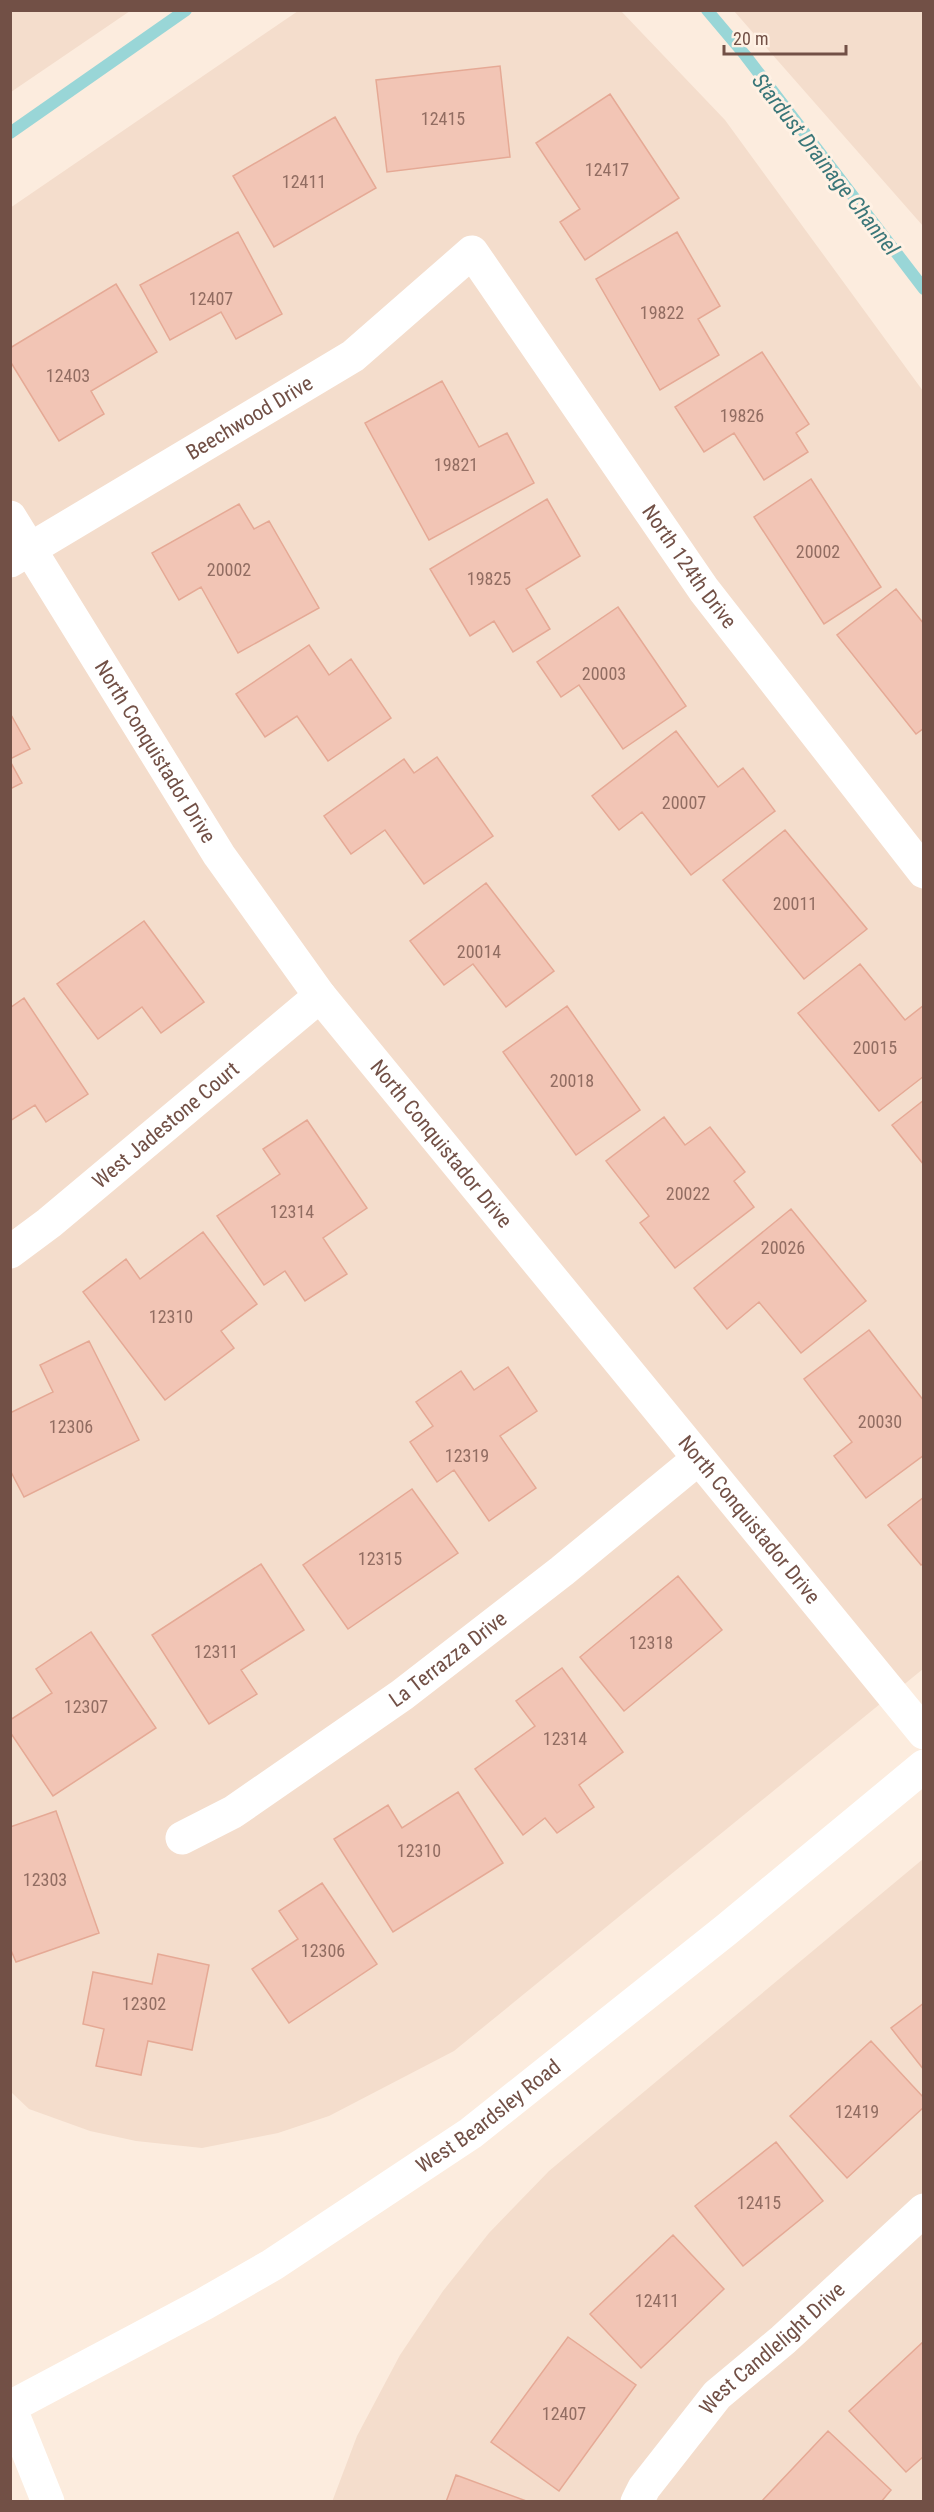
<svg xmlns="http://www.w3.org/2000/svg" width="934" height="2512" viewBox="0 0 934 2512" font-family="'Roboto Condensed',sans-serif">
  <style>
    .residential { fill: #f4ddcc }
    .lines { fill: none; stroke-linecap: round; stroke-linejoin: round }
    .stream { stroke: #99d6d7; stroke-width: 12 }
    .building { fill: #f2c5b5; stroke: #e5a995; stroke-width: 1.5 }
    .street { stroke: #fff; stroke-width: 33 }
    .secondary { stroke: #fff; stroke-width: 33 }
    .labels { text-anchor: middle; stroke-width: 6; stroke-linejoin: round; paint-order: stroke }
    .number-label { font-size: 18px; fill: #926d62 }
    .street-label { font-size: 21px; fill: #725046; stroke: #fff1e4 }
    .water-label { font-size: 22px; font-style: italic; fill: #3a7678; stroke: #fff1e4 }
  </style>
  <rect width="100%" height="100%" fill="#fcecde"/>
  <path class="residential" d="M11 10H130V11L11 92Z
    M298 11H621L725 120 923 391V1669L454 2051 329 2116 278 2133 202 2148 136 2141 90 2131 29 2109 11 2092 10 208Z
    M734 11H923V226Z
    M923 1859V2501L332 2502 357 2436 400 2355 443 2291 489 2233 549 2171Z"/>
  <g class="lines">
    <path class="stream" d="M707 10 745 55 924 289
      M10 133 186 10"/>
  </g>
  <path class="building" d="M500 66 510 157 387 172 376 80Z
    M610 94 679 198 585 260 560 222 580 209 536 143Z
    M335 117 376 188 274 247 233 176Z
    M238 232 282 314 236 339 221 312 170 340 140 285Z
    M677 232 720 306 698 319 719 355 660 390 596 279Z
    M116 284 157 352 91 391 104 414 59 441 10 361V348Z
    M762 352 809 424 796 433 808 452 764 480 734 433 704 452 675 407Z
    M442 381 479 447 507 433 534 483 429 540 365 423Z
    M811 479 881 587 824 624 754 517Z
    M547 499 580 556 526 589 550 629 513 652 494 621 470 636 430 569Z
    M239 504 254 529 269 521 319 608 238 653 201 587 179 600 152 553Z
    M896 589 924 624V728L916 734 837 635Z
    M618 607 686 706 623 749 579 685 561 697 537 662Z
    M309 645 329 675 351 659 391 718 328 761 297 716 265 737 236 694Z
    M10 713 30 749 10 759Z
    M676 731 718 787 743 768 775 811 691 875 642 812 619 830 592 796Z
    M437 757 493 836 424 884 385 830 351 854 324 816 404 759 414 773Z
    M10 761 22 783 10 789Z
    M785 830 867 929 804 979 723 880Z
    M486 883 554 971 506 1007 473 964 444 985 410 941Z
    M144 921 204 1002 161 1033 142 1007 98 1039 57 984Z
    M860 964 905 1020 924 1005V1076L879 1111 798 1013Z
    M24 998 88 1094 46 1122 35 1105 10 1121V1008Z
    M567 1006 640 1110 576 1155 503 1052Z
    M924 1100V1165L892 1125Z
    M664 1117 685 1145 710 1127 745 1172 734 1181 754 1207 675 1268 640 1223 649 1216 606 1161Z
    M307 1120 367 1208 323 1238 347 1274 305 1301 285 1271 264 1285 217 1216 280 1174 263 1149Z
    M791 1209 866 1301 801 1353 759 1302 727 1329 694 1288Z
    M203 1232 257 1304 221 1331 234 1348 165 1400 83 1292 126 1259 140 1279Z
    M869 1330 924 1401V1455L866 1498 834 1456 852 1442 804 1379Z
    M89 1341 139 1440 24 1497 10 1470V1413L53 1392 40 1365Z
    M508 1367 537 1411 500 1436 536 1488 489 1521 454 1470 437 1482 410 1442 433 1426 416 1402 461 1371 474 1390Z
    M412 1489 458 1553 348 1629 303 1565Z
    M924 1497V1563L921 1565 888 1525Z
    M261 1564 304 1630 241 1670 257 1694 209 1724 152 1635Z
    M678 1576 722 1630 624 1711 580 1657Z
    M91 1632 156 1728 53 1796 10 1732V1720L52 1693 36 1669Z
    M562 1668 623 1752 579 1785 594 1807 557 1833 545 1818 523 1835 475 1769 535 1726 516 1701Z
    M458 1792 503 1863 393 1932 334 1839 388 1805 402 1828Z
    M56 1811 99 1933 16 1962 10 1948V1827Z
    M322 1883 377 1964 289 2023 252 1969 298 1939 279 1911Z
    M158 1954 209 1965 192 2050 148 2041 141 2075 96 2066 104 2029 83 2024 93 1972 152 1984Z
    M924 2003V2070L891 2028Z
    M871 2041 924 2098V2107L847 2178 790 2116Z
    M776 2142 823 2201 743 2266 695 2206Z
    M673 2235 724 2289 641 2368 590 2314Z
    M568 2337 636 2385 559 2491 491 2442Z
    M924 2341V2456L906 2472 849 2411Z
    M828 2431 891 2490 881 2502H761Z
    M456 2475 529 2502H446Z"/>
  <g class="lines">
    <g class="street">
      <path id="s1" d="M10 561 353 356 472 252 704 590 924 872"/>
      <path id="s2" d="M10 1252 49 1223 320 996"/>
      <path id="s3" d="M182 1838 233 1812 402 1695 562 1571 698 1459"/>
      <path id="s4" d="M637 2502 644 2488 717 2395 783 2340 924 2210"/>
    </g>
    <g class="secondary">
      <path id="s5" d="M10 517 219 855 320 996 924 1733"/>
      <path id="s6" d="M48 2502 10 2407 204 2304 272 2265 471 2133 726 1930 924 1766"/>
    </g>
  </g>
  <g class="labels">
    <g class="number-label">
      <text x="443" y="125">12415</text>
      <text x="607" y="176">12417</text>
      <text x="304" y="188">12411</text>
      <text x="211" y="305">12407</text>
      <text x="662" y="319">19822</text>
      <text x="68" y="382">12403</text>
      <text x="742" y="422">19826</text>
      <text x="456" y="471">19821</text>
      <text x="818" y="558">20002</text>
      <text x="229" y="576">20002</text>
      <text x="489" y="585">19825</text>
      <text x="604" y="680">20003</text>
      <text x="684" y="809">20007</text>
      <text x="795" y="910">20011</text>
      <text x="479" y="958">20014</text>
      <text x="875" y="1054">20015</text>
      <text x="572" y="1087">20018</text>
      <text x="688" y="1200">20022</text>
      <text x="292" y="1218">12314</text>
      <text x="783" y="1254">20026</text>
      <text x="171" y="1323">12310</text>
      <text x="880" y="1428">20030</text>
      <text x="71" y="1433">12306</text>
      <text x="467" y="1462">12319</text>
      <text x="380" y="1565">12315</text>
      <text x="651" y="1649">12318</text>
      <text x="216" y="1658">12311</text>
      <text x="86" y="1713">12307</text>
      <text x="565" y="1745">12314</text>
      <text x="419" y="1857">12310</text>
      <text x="45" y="1886">12303</text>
      <text x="323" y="1957">12306</text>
      <text x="144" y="2010">12302</text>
      <text x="857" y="2118">12419</text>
      <text x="759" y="2209">12415</text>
      <text x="657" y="2307">12411</text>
      <text x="564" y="2420">12407</text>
    </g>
    <g class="street-label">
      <text dy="7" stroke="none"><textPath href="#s1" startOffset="279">Beechwood Drive</textPath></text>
      <text dy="7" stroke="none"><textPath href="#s1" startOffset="940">North 124th Drive</textPath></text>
      <text dy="7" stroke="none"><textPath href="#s5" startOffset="276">North Conquistador Drive</textPath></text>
      <text dy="7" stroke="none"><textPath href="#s2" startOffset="201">West Jadestone Court</textPath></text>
      <text dy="7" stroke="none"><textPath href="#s5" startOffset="762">North Conquistador Drive</textPath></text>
      <text dy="7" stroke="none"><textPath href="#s5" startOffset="1248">North Conquistador Drive</textPath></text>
      <text dy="7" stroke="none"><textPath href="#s3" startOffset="321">La Terrazza Drive</textPath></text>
      <text dy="7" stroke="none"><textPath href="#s6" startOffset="663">West Beardsley Road</textPath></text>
      <text dy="7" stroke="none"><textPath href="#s4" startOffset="206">West Candlelight Drive</textPath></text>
    </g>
    <g class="water-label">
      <text transform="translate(826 164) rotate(52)" y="8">Stardust Drainage Channel</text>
    </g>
  </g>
  <rect width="934" height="2512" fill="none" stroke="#725046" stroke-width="24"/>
  <path d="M724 45v9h122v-9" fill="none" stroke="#725046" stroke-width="3"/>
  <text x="733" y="45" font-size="18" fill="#725046" stroke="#fff1e4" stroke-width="4.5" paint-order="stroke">20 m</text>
</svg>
